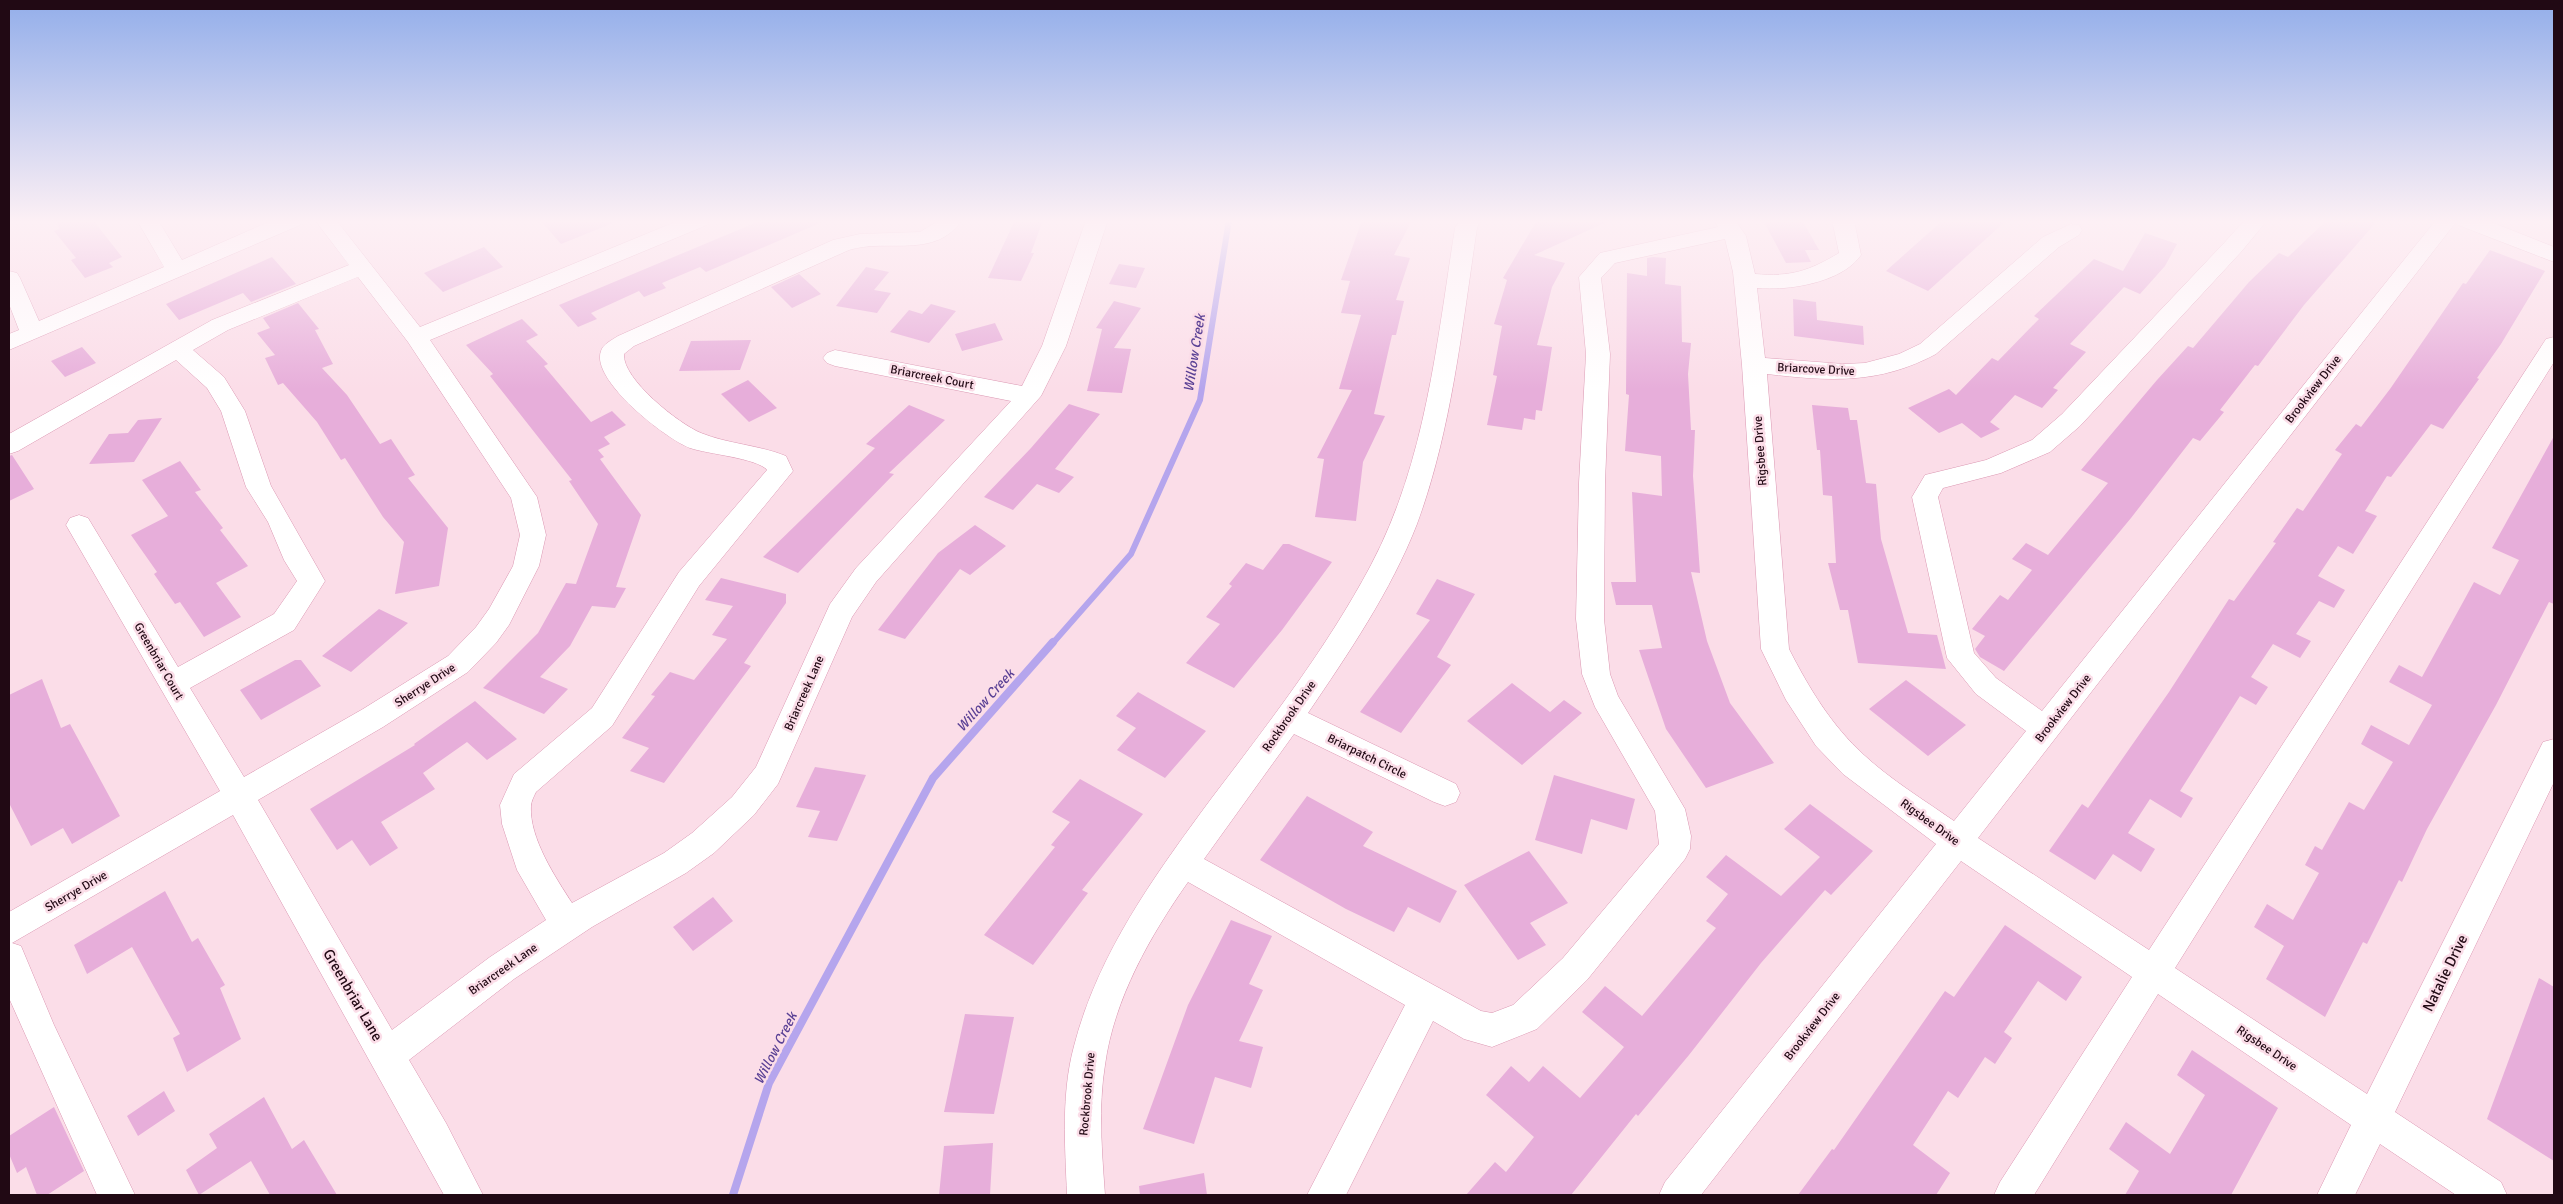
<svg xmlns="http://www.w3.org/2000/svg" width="2563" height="1204" viewBox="0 0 2563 1204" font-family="Signika,sans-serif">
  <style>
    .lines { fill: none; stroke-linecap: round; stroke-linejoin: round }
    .stream-far1 { stroke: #b5a5ed; stroke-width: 6 }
    .stream { stroke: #b5a5ed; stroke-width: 8 }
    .building { fill: #e7aeda }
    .minor-casing { stroke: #db97b2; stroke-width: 1 }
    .minor { fill: #fff; fill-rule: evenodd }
    .labels { text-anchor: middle; stroke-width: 5; stroke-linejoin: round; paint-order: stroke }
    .street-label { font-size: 12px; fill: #210914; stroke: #fbdde8 }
    .water-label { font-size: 14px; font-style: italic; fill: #5a4195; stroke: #fbdde8 }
    .near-street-label { font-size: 15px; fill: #210914; stroke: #fbdde8 }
  </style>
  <rect width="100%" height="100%" fill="#fbdde8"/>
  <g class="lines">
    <path class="stream-far1" d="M1052 644 1131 554 1200 400 1229 220"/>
    <path class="stream" d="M733 1195 769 1083 933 778 1053 642"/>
  </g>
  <path class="building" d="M56 220H93L122 257 109 263 113 267 85 278 71 260 76 258 54 231 59 229Z
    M540 220H618V221L561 244Z
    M762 220H827L706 272 700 267 662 283 666 288 644 297 639 291 591 313 597 319 578 327 559 305Z
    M1015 220H1043L1031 253H1034L1021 281 988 278Z
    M1362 220H1412L1394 255 1410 258 1396 300 1404 301 1396 335H1392L1374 414 1385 416 1363 462 1356 521 1315 517 1324 459 1317 458 1352 390 1339 389 1361 315 1341 313 1350 281 1341 280Z
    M1537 220H1611L1534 255 1565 263 1552 287 1537 345 1552 347 1542 411 1536 410 1535 420 1524 418 1522 430 1487 425 1497 376 1493 375 1502 326 1494 324 1507 280 1503 278Z
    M1802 220 1819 250H1805L1811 262 1786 263 1764 222Z
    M1943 220H2007L1928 291 1886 271Z
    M2327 220H2378L2304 305 2258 366 2255 365 2220 410 2224 412 2200 441 2193 438 2131 518 2004 671 1980 657 1975 649 1985 636 1972 629 2000 595 2008 600 2032 570 2012 559 2026 543 2048 555 2108 483 2081 470 2157 380 2188 346 2193 348 2249 282 2279 253 2288 257Z
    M2145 233 2177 244 2165 266 2140 294 2124 287 2070 344 2086 352 2053 388 2058 390 2042 408 2015 395 1990 422 2000 429 1981 438 1962 423 1939 433 1908 408 1949 389 1956 395 1992 358 1998 361 2039 319 2034 316 2094 259 2123 271Z
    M484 247 503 267 443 292 424 273Z
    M2490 250 2545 271 2501 344 2477 378 2479 379 2443 429 2431 424 2391 477 2387 476 2365 511 2377 516 2353 554 2338 546 2318 576 2345 590 2334 608 2319 601 2296 634 2311 641 2300 658 2273 644 2251 677 2268 687 2256 705 2240 696 2180 791 2193 798 2181 818 2150 799 2128 833 2155 849 2141 872 2113 854 2095 880 2049 851 2082 804 2088 808 2169 692 2229 599 2234 601 2276 543 2273 542 2297 508 2303 511 2342 454 2335 450 2356 424 2361 427 2390 389 2463 283 2466 284Z
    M272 257 296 284 251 302 243 293 179 320 166 304Z
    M1653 257 1666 258 1665 284 1681 286 1682 342 1691 343 1688 374 1691 430H1695L1693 476 1700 573 1691 572 1707 641 1730 703 1774 763 1706 788 1666 729 1639 650 1662 648 1652 605H1616L1611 582H1636L1632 492 1662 496 1661 456 1625 451 1629 395 1626 394 1627 273 1647 276V258Z
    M1119 264 1145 268 1136 288 1109 284Z
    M866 267 889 272 874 290 891 293 877 313 836 306Z
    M799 274 821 294 792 308 771 287Z
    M1793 299 1816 302 1817 320 1863 326 1864 345 1794 336Z
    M1114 301 1141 308 1114 348 1131 349 1122 393 1087 391 1102 329 1096 328Z
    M298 303 319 329 315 330 333 364 322 368 347 395 380 444 391 439 415 475 408 478 448 528 439 586 395 594 404 542 383 517 345 458 341 460 317 422 283 383 278 385 265 358 275 355 257 333 270 328 263 318Z
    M931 304 956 311 929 343 890 332 909 310 922 314Z
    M522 319 538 335 526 341 548 364 544 366 591 422 612 411 626 425 604 437 610 444 598 450 604 457 600 459 641 515 616 587 626 588 615 608 592 606 570 646 540 677 568 689 544 714 483 688 538 633 566 583 576 584 598 524 569 481 572 480 490 376 493 374 466 345Z
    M995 323 1003 340 962 351 955 334Z
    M751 340 740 370 679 371 691 341Z
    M82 347 96 363 65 377 51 361Z
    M748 380 777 408 749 422 721 394Z
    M1069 404 1100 414 1055 469 1074 477 1059 493 1037 484 1013 510 984 497 1031 448Z
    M909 405 945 420 889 473 894 474 798 573 763 557 875 448 866 444Z
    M1812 405 1848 408 1850 420H1857L1866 483 1876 484 1881 539 1908 633 1937 635 1946 669 1858 663 1848 610H1840L1828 563H1836L1832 496 1823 495 1820 450H1817Z
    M162 418 134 462 89 464 109 434 128 433 138 420Z
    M2554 436V604L2549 602 2496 705 2427 829 2402 882 2399 880 2367 944 2363 942 2325 1017 2266 979 2284 946 2254 927 2267 904 2293 920 2319 873 2305 865 2315 846 2322 850 2349 802 2364 810 2393 762 2361 744 2371 725 2409 745 2432 705 2389 682 2399 665 2422 677 2474 582 2500 595 2519 560 2492 548Z
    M12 455 34 489 9 501V456Z
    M180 461 201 490 195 492 223 528 220 530 248 566 216 583 241 617 204 637 180 602 175 604 154 574 157 572 131 535 168 516 142 480Z
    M975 525 1006 546 970 575 960 569 905 639 878 630 938 553Z
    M1283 544H1289L1332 562 1282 630 1234 688 1186 663 1220 624 1206 617 1232 586 1229 584 1246 563 1263 570Z
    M721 578 786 594V603L744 663 751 666 664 783 630 771 649 748 622 738 655 696 651 695 670 672 694 680 727 639 712 635 733 606 705 600Z
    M1437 579 1475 594 1437 657 1451 665 1401 733 1360 712 1430 620 1416 614Z
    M379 609 408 623 351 672 322 656Z
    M295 660H301L321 686 261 720 240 690Z
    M42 679 61 728 70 724 120 816 72 844 63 828 31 846 9 803V695Z
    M1906 680 1966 725 1928 756 1869 709Z
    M1512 683 1550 712 1564 700 1582 713 1522 765 1467 721Z
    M1138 692 1206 731 1165 778 1117 750 1136 728 1116 716Z
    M475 701 517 739 487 760 467 742 423 773 435 789 381 822 398 848 370 866 352 840 337 850 310 809 415 745 414 744Z
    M815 767 866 775 837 841 808 837 820 811 796 807Z
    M1554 775 1635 799 1627 830 1591 819 1582 854 1535 840Z
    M1080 779 1143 814 1082 890 1088 893 1033 965 984 935 1055 847 1051 845 1070 822 1052 812Z
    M1307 796 1373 832 1363 846 1457 891 1440 923 1408 907 1394 932 1346 909 1260 860Z
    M1810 804 1873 851 1831 895 1825 890 1761 963 1689 1055 1638 1116 1636 1114 1571 1195H1466L1495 1162 1506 1172 1534 1137 1486 1095 1511 1066 1529 1082 1543 1066 1580 1098 1624 1047 1582 1012 1605 986 1642 1016 1716 928 1706 921 1728 894 1706 877 1726 855 1781 896 1820 857 1784 829Z
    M1529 851 1568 903 1530 923 1546 945 1518 960 1464 885Z
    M165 891 192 942 198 938 225 985 220 988 241 1039 187 1072 173 1038 180 1034 132 947 87 974 74 945Z
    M713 897 733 921 693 951 673 927Z
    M1231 920 1272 936 1249 984 1263 990 1239 1041 1263 1047 1251 1088 1215 1077 1194 1144 1143 1129 1188 1005Z
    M2005 925 2082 977 2066 1001 2038 981 2004 1032 2012 1038 1995 1064 1985 1057 1958 1098 1948 1091 1913 1145 1950 1173 1936 1195H1798L1832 1149 1834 1150 1945 991 1954 997Z
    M2539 978 2554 987V1161L2487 1119Z
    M965 1014 1014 1017 994 1114 944 1112Z
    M2192 1050 2278 1108 2231 1195H2125L2139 1171 2109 1149 2126 1122 2170 1154 2205 1095 2177 1075Z
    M164 1091 175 1111 138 1136 127 1116Z
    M264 1097 292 1149 304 1140 337 1195H270L251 1161 199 1195 186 1170 217 1148 209 1134Z
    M54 1107 84 1171 47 1195H37L26 1167 17 1173 9 1154V1136Z
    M993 1143 990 1195H939L944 1146Z
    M1204 1173 1207 1195H1140L1139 1186Z"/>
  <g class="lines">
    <g class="minor-casing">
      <path id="minor" d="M137 220H158L182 260 273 220H302L300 225 9 350V334L19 330 9 304V271L17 273 20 278 39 321 164 267Z
        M315 220H336L420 327 680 220H709L707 225 430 340 537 497 546 535 539 566 509 625 496 643 468 672 383 727 258 800 392 1030 490 957 546 920 517 870 502 824 500 805 514 774 592 708 679 572 767 470C757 458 707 454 690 448 666 439 590 380 601 351 603 344 612 340 618 336L833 240 860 234 920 232 940 220H962C935 260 887 238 849 250L634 346 624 354C622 379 679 424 701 433 728 444 759 445 786 456L793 471 699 586 612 726 536 792C534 796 531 802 531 806 529 838 556 878 572 903L664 853 692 833 732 797 756 767 830 604 856 568 1011 401 835 366 827 363 823 358 827 353 835 350 1022 386 1042 346 1086 220H1108L1066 346 1041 396 876 582 852 617 778 784 754 815 714 853 686 873 592 927 514 979 409 1060 446 1123 483 1195H444L233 815 12 943 21 946 54 1025 135 1195H97L9 998V912L220 791 66 525 70 518 79 515 88 518 178 667 274 614 297 581 284 560 268 522 246 487 221 411 207 388 176 360 18 451 9 454V434L212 320 349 265ZM358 277 408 342 511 498 520 535 513 566 489 609 476 627 448 656 363 709 244 777 190 688 294 630 325 581 271 486 245 411 224 377 193 350 228 330Z
        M1460 220H1481L1477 228C1462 327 1452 429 1417 524 1391 591 1348 654 1308 713L1456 784 1460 793 1456 802 1445 806 1434 802 1294 734 1204 859 1481 1011 1492 1013 1513 1005 1563 958 1659 844 1655 811 1595 707 1582 674 1576 619 1579 483 1586 354 1579 277 1600 253 1718 227 1714 220H1735L1746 236 1755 274C1791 277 1809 271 1839 253L1832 220H1854L1861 255C1842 283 1787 291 1757 288L1765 358 1844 364 1865 363 1899 354 1920 344 2043 237 2071 224 2079 225 2082 230 2079 235 2059 247 1936 354C1878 385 1829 381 1767 374L1789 649C1809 688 1831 725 1864 755 1891 780 1924 800 1954 821L2026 731 1976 694 1947 658 1912 497 1925 475 1986 460 2032 440 2062 414 2225 242 2243 222 2242 220H2263L2265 223 2241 252 2080 426 2050 452 2001 473 1943 488 1938 497 1974 653 1996 678 2042 711 2436 220H2486L2554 247V262L2458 225 2456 222 1978 838 2149 950 2546 339 2554 337V362L2175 968 2367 1094 2543 742 2554 739V782L2395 1112 2501 1182 2507 1195H2456L2380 1144 2355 1195H2317L2351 1125 2158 994 2034 1195H1994L2000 1182 2132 977 1961 861 1701 1195H1659L1665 1182 1936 844 1843 774 1816 746 1786 700 1761 649 1742 365 1733 272 1725 239 1615 263 1601 278 1610 354 1605 483 1604 619 1610 674 1618 696 1685 809 1691 836 1690 849 1685 859 1587 980 1537 1029 1492 1047 1464 1039 1433 1021 1346 1195H1307L1405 1005 1188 882C1150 936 1114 999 1105 1065 1098 1108 1102 1152 1105 1195H1067C1065 1146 1061 1094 1074 1046 1098 953 1155 875 1211 799 1268 724 1327 648 1371 565 1426 461 1437 341 1455 228Z"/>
    </g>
    <use href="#minor" class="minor"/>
  </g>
  <linearGradient id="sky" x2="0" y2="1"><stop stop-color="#93aeea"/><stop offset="0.57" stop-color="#fdf0f5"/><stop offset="1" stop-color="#fdf0f5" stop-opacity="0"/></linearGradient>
  <rect width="2563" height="389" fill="url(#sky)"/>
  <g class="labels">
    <g class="street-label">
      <text transform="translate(1816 369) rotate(3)" y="4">Briarcove Drive</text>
      <text transform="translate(932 377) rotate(11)" y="4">Briarcreek Court</text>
      <text transform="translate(2313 389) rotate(-52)" y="4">Brookview Drive</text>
      <text transform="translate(1760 451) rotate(-94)" y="4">Rigsbee Drive</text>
      <text transform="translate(159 661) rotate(60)" y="4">Greenbriar Court</text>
      <text transform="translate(425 685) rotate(-33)" y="4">Sherrye Drive</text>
      <text transform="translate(804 693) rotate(-66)" y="4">Briarcreek Lane</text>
      <text transform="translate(2063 708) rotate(-52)" y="4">Brookview Drive</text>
      <text transform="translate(1289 716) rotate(-55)" y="4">Rockbrook Drive</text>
      <text transform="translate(1367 756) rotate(26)" y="4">Briarpatch Circle</text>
      <text transform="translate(1930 822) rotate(36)" y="4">Rigsbee Drive</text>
      <text transform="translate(76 891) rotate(-30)" y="4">Sherrye Drive</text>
      <text transform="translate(503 969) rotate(-35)" y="4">Briarcreek Lane</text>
      <text transform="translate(1812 1026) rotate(-52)" y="4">Brookview Drive</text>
      <text transform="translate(2267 1048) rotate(34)" y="4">Rigsbee Drive</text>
      <text transform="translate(1087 1094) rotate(-85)" y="4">Rockbrook Drive</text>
    </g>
    <g class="water-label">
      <text transform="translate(1194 353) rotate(-81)" y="5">Willow Creek</text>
      <text transform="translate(985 700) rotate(-48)" y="5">Willow Creek</text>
      <text transform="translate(775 1048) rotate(-63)" y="5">Willow Creek</text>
    </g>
    <g class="near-street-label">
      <text transform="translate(2445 973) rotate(-64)" y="5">Natalie Drive</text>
      <text transform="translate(353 995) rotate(60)" y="5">Greenbriar Lane</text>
    </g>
  </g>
  <rect width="2563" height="1204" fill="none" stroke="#210914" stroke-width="20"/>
</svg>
